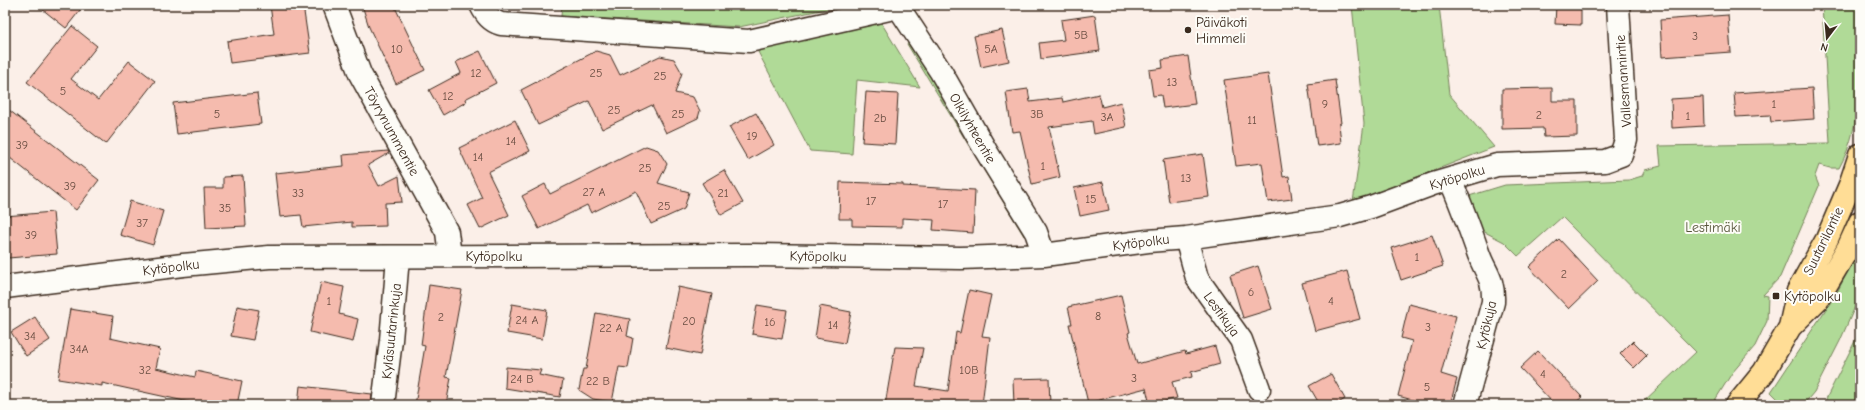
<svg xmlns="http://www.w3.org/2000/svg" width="1865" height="410" viewBox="0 0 1865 410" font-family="'Comic Neue',sans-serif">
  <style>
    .green { fill: #b0da97; stroke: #76825a }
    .building { fill: #f5bbae; stroke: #3b2a1e }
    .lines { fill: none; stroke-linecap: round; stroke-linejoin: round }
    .street-casing { stroke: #3b2a1e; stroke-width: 25 }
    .primary-casing { stroke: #3b2a1e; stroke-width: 25 }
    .street { stroke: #fdfcf7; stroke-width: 22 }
    .primary { stroke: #ffdd96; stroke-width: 22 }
    .poi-dot { fill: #3b2a1e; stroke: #fdfcf7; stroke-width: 1.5 }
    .labels { text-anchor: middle; stroke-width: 4; stroke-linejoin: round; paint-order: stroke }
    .number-label { font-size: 12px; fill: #6a4e42 }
    .poi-label { font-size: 14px; fill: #3b2a1e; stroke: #fdfcf7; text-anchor: start }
    .street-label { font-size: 14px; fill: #3b2a1e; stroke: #fdfcf7 }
    .park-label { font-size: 14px; fill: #58563c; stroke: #fdfcf7 }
  </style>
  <rect width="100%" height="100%" fill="#fbefe8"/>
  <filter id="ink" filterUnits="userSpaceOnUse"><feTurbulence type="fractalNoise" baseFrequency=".025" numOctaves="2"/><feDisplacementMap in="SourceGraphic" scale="8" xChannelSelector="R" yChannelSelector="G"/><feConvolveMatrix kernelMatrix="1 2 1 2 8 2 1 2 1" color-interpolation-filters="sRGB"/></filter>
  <g filter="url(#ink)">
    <path class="green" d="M562 5H845L739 27 561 16Z
      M1352 5H1439L1449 94 1494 147 1353 202 1364 124Z
      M1822 5H1860C1860 57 1865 122 1839 168H1830L1819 165 1815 176 1819 186 1780 277 1763 295 1768 296 1767 321 1755 346 1732 373 1712 405H1640L1696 352 1562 217 1518 256 1504 242 1481 230 1469 196 1505 185 1629 180 1642 176 1645 170 1661 166 1659 146 1830 143Z
      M879 19 920 87 857 80 852 154 810 151 756 48Z
      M913 40 1025 226 1024 236 907 44Z
      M1860 248V295L1840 341 1814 392 1803 405H1784L1771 392 1836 294Z
      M1860 331V405H1827L1826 399Z"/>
    <path class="building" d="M37 5H84L66 28Z
      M270 5H303L310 53 230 63 227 41 274 34Z
      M362 5H394L425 70 396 84 369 27Z
      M1556 5H1581V25L1555 24Z
      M1095 15 1100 51 1041 59 1039 43 1064 40 1061 20Z
      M1728 15 1731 52 1662 57 1660 20Z
      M72 26 97 46 71 79 98 100 129 61 155 81 106 144 27 82Z
      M1002 30 1009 61 981 67 974 36Z
      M480 51 496 83 465 99 466 102 443 115 429 90 461 73 456 62Z
      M596 51 610 55 620 75 660 56 674 59 682 73 675 93 693 97 700 111 698 118 666 133 652 105 602 129 589 101 538 125 521 90Z
      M1188 56 1195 104 1163 108 1161 95 1153 96 1149 70 1163 68 1162 60Z
      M1268 74 1283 177 1289 176 1292 199 1268 202 1262 163 1236 166 1224 80Z
      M1335 80 1341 123 1339 124 1341 143 1317 146 1308 84Z
      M1552 88V101H1577V136L1544 137 1543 128 1502 129V89Z
      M1812 88 1814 119 1771 122 1770 115 1736 117 1734 93Z
      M1028 89 1030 102 1062 98 1063 102 1099 94 1102 107 1121 102 1126 127 1094 134 1092 121 1049 127 1060 177 1032 184 1020 131 1012 132 1006 92Z
      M866 92 898 94 895 144 862 142Z
      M257 93 261 124 177 134 173 103Z
      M1703 97 1704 126 1672 128 1671 99Z
      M5 107 99 180 76 210 5 154Z
      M756 113 774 145 748 160 729 127Z
      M515 120 530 151 488 172 509 215 480 229 468 205 482 198 459 148Z
      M646 146 658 150 667 164 658 183 689 192 684 209 651 224 636 191 591 213 587 205 539 229 522 196 545 184 550 194Z
      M388 151 389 153 368 165 379 186 399 176 402 202 385 203 386 226 352 227V222L303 227 301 215 280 217 275 173 344 166 343 155Z
      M1203 154 1209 197 1169 202 1163 160Z
      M724 170 743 203 721 215 702 183Z
      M243 176 246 226 206 228 204 188H223V177Z
      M840 182 903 184V186L975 190 973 233 933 230 934 220 902 218V227L852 226V219H839Z
      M1103 182 1109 210 1080 216 1074 188Z
      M130 201 163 211 153 245 120 235Z
      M53 212 57 254 8 258 5 216Z
      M1432 235 1443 266 1401 280 1391 248Z
      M1559 239 1598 281 1569 309 1529 267Z
      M1258 266 1272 309 1243 318 1230 275Z
      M1347 271 1360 319 1315 331 1302 283Z
      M321 282 344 287 339 314 358 319 353 342 310 332Z
      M429 285 462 290 446 377 451 378 446 405H415L425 346 421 345Z
      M678 287 712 294 700 355 666 348Z
      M969 290 991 295 982 336 990 337 982 405H885L895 347 923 348 916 386 948 391 956 332 960 333Z
      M1121 295 1130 332 1128 333 1137 364 1185 351 1186 354 1215 346 1220 364 1191 372 1192 377 1172 382 1177 398 1150 405 1146 388 1088 403 1069 324H1072L1068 307Z
      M512 304 547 310 542 339 507 333Z
      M1409 304 1456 316 1441 374 1457 379 1450 405H1431L1398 396 1412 341 1401 338Z
      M757 305 787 310 782 339 752 334Z
      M237 306 259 310 253 340 231 336Z
      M820 306 851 312 845 343 815 338Z
      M70 309 113 316 110 338 160 349 156 368 195 377 196 371 242 381 237 405H189V402L102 383V386L58 379Z
      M596 313 630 319 627 336 633 338 628 368 619 367 612 402 593 399 579 390 583 369H586Z
      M35 317 50 340 26 356 11 332Z
      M1633 341 1647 355 1634 368 1620 354Z
      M1538 351 1582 397 1573 405H1555L1520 368Z
      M506 367 541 370 539 375 563 380 560 397 505 388Z
      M1331 374 1345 399 1335 405H1320L1309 386Z
      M1049 378 1050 405H1014L1013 379Z
      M300 386 372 394 371 405H298Z"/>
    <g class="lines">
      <g class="street-casing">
        <path id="street" d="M334 5 360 74 447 232 450 256
          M481 5C486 15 491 21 501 24L749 41 898 7
          M897 5 941 72 986 151 1036 232 1044 255
          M1450 179C1461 204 1470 229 1479 255 1486 274 1494 278 1493 302L1465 405
          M1186 238 1197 278 1241 340 1259 389
          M5 287 183 265 269 257 749 255 961 258 1044 255 1148 241 1186 238 1340 216 1371 207 1433 184 1497 165 1605 161 1621 155 1626 140 1618 5
          M383 405 391 340 398 257"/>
      </g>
      <g class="primary-casing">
        <path id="primary" d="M1790 327 1798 291 1827 239 1850 185 1860 155
          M1737 405 1764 372 1790 327 1817 300 1848 248 1860 222"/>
      </g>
      <use href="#street" class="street"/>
      <use href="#primary" class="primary"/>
    </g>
  </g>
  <g class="poi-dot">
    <circle cx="1188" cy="30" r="4"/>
    <rect x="1772" y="292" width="8" height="8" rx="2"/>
  </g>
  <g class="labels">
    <g class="number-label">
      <text x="1081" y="39">5B</text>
      <text x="1695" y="40">3</text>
      <text x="397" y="53">10</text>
      <text x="991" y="53">5A</text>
      <text x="476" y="77">12</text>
      <text x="596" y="77">25</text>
      <text x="660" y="80">25</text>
      <text x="1172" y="86">13</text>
      <text x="63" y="95">5</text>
      <text x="448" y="100">12</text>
      <text x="1325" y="108">9</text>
      <text x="1774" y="108">1</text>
      <text x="614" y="114">25</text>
      <text x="217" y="118">5</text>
      <text x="678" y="118">25</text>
      <text x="1037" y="118">3B</text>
      <text x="1539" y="119">2</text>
      <text x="1688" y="120">1</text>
      <text x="1107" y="121">3A</text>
      <text x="880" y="122">2b</text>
      <text x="1252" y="124">11</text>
      <text x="752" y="140">19</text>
      <text x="511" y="145">14</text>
      <text x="22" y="149">39</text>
      <text x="478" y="161">14</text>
      <text x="1043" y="170">1</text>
      <text x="645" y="172">25</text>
      <text x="1186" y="182">13</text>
      <text x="70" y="190">39</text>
      <text x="594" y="196">27 A</text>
      <text x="298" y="197">33</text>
      <text x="723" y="197">21</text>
      <text x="1091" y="203">15</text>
      <text x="871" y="205">17</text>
      <text x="943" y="208">17</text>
      <text x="664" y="210">25</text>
      <text x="225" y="212">35</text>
      <text x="142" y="227">37</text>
      <text x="31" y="239">39</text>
      <text x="1417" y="261">1</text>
      <text x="1564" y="278">2</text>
      <text x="1251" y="296">6</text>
      <text x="329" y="305">1</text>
      <text x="1331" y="305">4</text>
      <text x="1098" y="320">8</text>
      <text x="441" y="321">2</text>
      <text x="527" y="324">24 A</text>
      <text x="689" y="325">20</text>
      <text x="770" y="326">16</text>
      <text x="833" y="329">14</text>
      <text x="1428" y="331">3</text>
      <text x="611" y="332">22 A</text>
      <text x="30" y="340">34</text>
      <text x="79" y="353">34A</text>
      <text x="145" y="374">32</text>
      <text x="969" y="374">10B</text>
      <text x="1543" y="378">4</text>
      <text x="1134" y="382">3</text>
      <text x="522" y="383">24 B</text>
      <text x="598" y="385">22 B</text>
      <text x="1427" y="391">5</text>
    </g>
    <g class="poi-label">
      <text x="1196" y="27">Päiväkoti<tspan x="1196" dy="16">Himmeli</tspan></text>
      <text x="1784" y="301">Kytöpolku</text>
    </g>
    <g class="street-label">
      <text transform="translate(1623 81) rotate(-94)" y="5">Vallesmannintie</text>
      <text transform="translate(973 128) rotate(60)" y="5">Olkilyhteentie</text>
      <text transform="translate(392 131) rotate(61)" y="5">Töyrynummentie</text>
      <text transform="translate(1457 177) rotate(-17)" y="5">Kytöpolku</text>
      <text transform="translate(1823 241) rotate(-64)" y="5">Suutarilantie</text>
      <text transform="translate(1141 242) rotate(-7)" y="5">Kytöpolku</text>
      <text x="494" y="261">Kytöpolku</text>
      <text transform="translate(818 256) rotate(1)" y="5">Kytöpolku</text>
      <text transform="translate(171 267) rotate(-7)" y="5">Kytöpolku</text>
      <text transform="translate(1222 314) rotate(54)" y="5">Lestikuja</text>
      <text transform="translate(1486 325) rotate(-77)" y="5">Kytökuja</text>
      <text transform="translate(391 331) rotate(-84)" y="5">Kyläsuutarinkuja</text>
    </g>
    <g class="park-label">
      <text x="1713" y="232">Lestimäki</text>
    </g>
  </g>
  <rect width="1865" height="410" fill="none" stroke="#fdfcf7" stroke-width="20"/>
  <rect x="10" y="10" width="1845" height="390" fill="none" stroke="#3b2a1e" stroke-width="1.5" filter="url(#ink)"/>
  <g transform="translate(1827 38) rotate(196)" stroke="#fdfcf7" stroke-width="3" paint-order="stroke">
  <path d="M0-3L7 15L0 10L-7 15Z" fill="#3b2a1e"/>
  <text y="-6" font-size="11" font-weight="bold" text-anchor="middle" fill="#3b2a1e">N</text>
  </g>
</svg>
